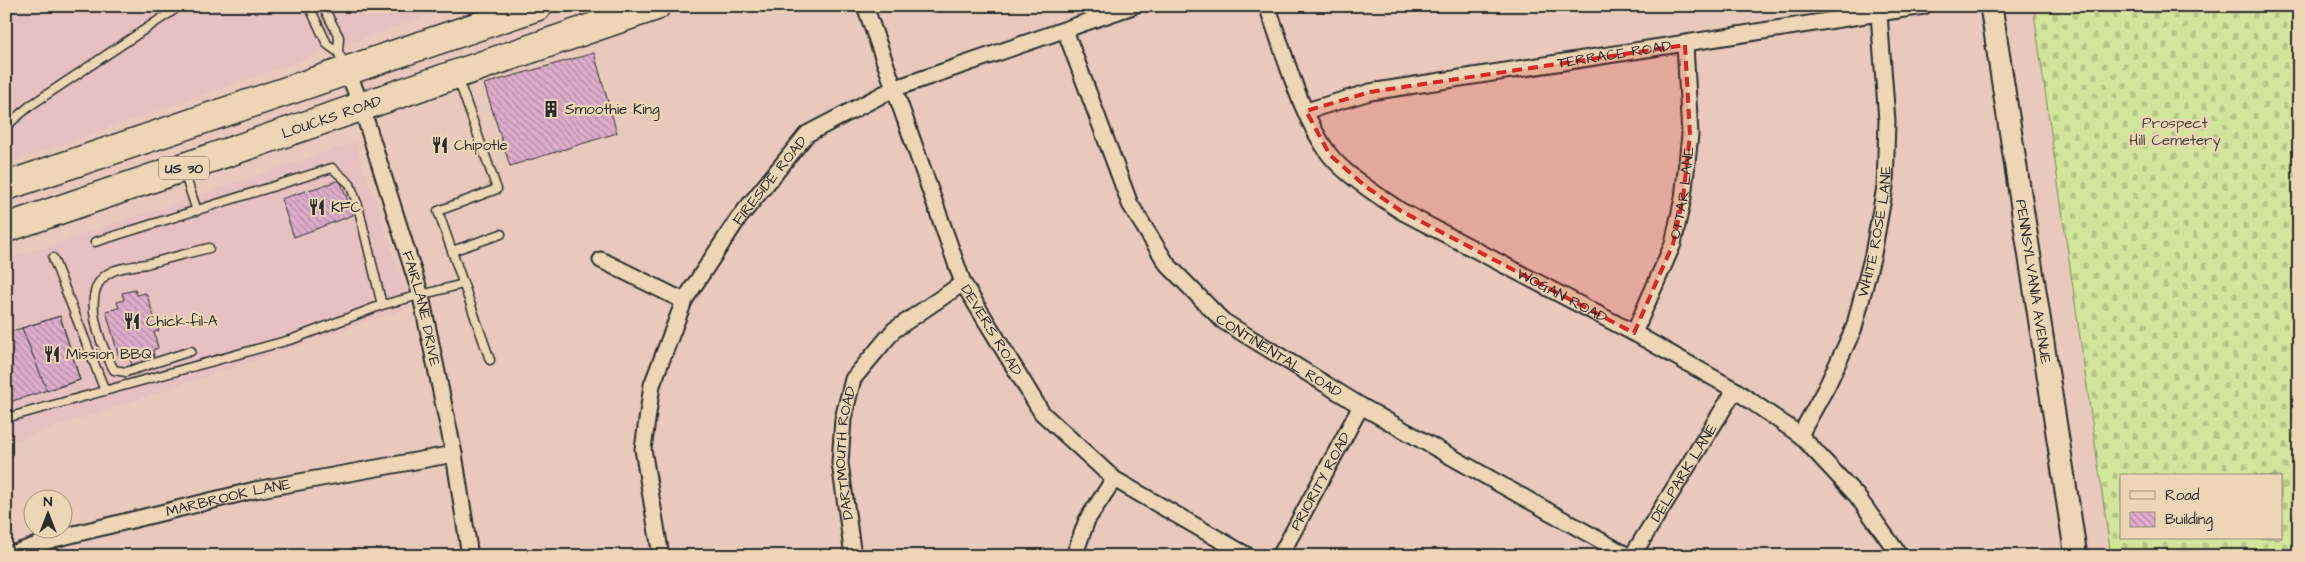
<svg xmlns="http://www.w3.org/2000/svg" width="2305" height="562" viewBox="0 0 2305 562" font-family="'Architects Daughter',sans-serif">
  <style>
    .built { fill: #e5c1c0 }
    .cemetery { fill: url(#cemetery-stones); stroke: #7e8863; fill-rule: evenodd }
    .building { fill: url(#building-back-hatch); stroke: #2b2b2b }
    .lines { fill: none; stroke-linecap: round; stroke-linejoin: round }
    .lane-casing { stroke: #2b2b2b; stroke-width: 11 }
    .street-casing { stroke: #2b2b2b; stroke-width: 19 }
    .secondary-casing { stroke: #2b2b2b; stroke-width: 25 }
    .highway-casing { stroke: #2b2b2b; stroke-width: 31 }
    .lane { stroke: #edd6b6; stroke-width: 8 }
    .street { stroke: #edd6b6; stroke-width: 15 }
    .secondary { stroke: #edd6b6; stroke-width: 21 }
    .highway { stroke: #edd6b6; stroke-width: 28 }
    .marked { fill: #d62828; fill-opacity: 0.2; stroke: #d62828; stroke-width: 4; stroke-dasharray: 10 6; stroke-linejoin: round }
    .labels { text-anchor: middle; stroke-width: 4.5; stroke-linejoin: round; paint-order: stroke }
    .shield { fill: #edd6b6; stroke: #655e55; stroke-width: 1 }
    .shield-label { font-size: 14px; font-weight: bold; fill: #2b2b2b }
    .street-label { font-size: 15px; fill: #2b2b2b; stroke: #edd6b6 }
    .poi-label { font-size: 15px; fill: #2b2b2b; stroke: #edd6b6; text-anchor: start }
    .park-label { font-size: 15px; fill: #44473c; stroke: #edd6b6 }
  </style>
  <defs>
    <pattern id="cemetery-stones" width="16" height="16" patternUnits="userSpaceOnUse" patternTransform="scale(1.25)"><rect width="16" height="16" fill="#d1e69b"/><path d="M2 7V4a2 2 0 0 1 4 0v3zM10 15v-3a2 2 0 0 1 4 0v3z" fill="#b4c586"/></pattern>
    <pattern id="building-back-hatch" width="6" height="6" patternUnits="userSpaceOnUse" patternTransform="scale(1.25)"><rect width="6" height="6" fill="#deadcb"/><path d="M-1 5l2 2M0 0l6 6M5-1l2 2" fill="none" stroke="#b48da5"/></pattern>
  </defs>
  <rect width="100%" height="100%" fill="#e8cabc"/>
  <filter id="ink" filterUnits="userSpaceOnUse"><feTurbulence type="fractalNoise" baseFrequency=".02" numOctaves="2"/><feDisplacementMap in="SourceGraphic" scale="10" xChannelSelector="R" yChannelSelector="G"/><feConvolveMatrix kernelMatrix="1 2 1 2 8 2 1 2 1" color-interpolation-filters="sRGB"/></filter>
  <g filter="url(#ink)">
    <path class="built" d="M6 6H455L6 164Z
      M355 142 411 307 6 444V260Z"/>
    <path class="cemetery" d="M2033 6H2299V556H2111ZM2121 476H2281V538H2121Z"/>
    <path class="building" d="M594 53 617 133 510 166 484 84Z
      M340 180 353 215 294 237 281 199Z
      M135 290 137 295 146 293 159 331 154 332 158 348 153 350 154 358 132 365 129 357 121 359 118 354 106 311 119 308 117 302 124 300 122 293Z
      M60 316 80 380 6 403V333Z
      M60 316 80 380 47 391 22 328Z"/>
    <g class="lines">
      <g class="lane-casing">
        <path id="lane" d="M309 6 327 44 338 52 346 67
          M323 6 339 37 338 52
          M458 79 497 189 438 211 490 360
          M6 126 31 105 180 6
          M184 172 197 211
          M95 242 332 168 350 184 358 206 382 305
          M452 251 501 234
          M53 258 105 391
          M191 351 126 372 114 370C101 346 76 287 113 271 123 267 135 266 146 264 167 259 188 253 209 248
          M6 418 293 339 382 305 463 284"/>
      </g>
      <g class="street-casing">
        <g id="street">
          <path id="s1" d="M865 6 963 283 1042 413 1114 479 1248 556"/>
          <path id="s2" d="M1267 6C1285 53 1299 113 1329 154 1345 175 1379 196 1401 211L1634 333 1735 390 1800 435 1857 496 1900 556"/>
          <path id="s3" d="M1065 30 1130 204 1167 264 1223 321 1361 406 1628 556"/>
          <path id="s4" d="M347 69 362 108 421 296 454 454 470 556"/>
          <path id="s5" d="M1306 111 1370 92 1924 6"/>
          <path d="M601 260 684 301"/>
          <path id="s6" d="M1634 333 1673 244 1683 198 1690 135 1685 45"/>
          <path id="s7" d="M1800 435 1827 386 1854 328 1873 254 1885 187 1887 121 1879 14"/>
          <path id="s8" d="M6 556 54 539 255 490 454 454"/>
          <path id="s9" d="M661 556 643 449 652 385 684 301 738 219 807 134 893 89 1133 6"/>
          <path id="s10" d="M853 556 840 463 843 419 853 379 894 330 963 283"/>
          <path d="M1074 556 1087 520 1114 479"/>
          <path id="s11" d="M1280 556 1361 406"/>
          <path id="s12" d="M1632 556 1735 390"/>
        </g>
      </g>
      <g class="secondary-casing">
        <g id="secondary">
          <path id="s13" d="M1991 6 2076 556"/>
        </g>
      </g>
      <g class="highway-casing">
        <g id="highway">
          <path d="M6 186 538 6"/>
          <path id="s14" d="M6 228 656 6"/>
        </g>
      </g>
      <use href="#lane" class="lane"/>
      <use href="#street" class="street"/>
      <use href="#secondary" class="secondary"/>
      <use href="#highway" class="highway"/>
    </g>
  </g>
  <path class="marked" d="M1685 45 1690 135 1683 198 1673 244 1634 333 1401 211 1365 186 1330 155 1306 111 1370 92Z"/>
  <defs>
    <g id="building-bare" transform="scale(1.35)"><path d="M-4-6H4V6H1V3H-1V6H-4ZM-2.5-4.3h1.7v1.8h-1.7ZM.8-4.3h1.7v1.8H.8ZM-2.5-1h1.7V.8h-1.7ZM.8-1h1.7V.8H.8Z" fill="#2b2b2b" stroke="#edd6b6" stroke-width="2.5" paint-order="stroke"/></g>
    <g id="restaurant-bare" transform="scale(1.35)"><path d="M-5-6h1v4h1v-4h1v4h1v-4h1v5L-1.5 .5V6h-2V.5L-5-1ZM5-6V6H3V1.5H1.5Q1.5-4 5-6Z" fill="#2b2b2b" stroke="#edd6b6" stroke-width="2.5" paint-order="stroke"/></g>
  </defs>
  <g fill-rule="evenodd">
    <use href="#building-bare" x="551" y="109"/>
    <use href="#restaurant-bare" x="440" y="145"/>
    <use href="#restaurant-bare" x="317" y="207"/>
    <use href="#restaurant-bare" x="132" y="321"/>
    <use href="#restaurant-bare" x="52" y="354"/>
  </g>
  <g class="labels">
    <rect class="shield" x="159" y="156.5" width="50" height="23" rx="4"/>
    <g class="shield-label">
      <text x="184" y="173">US 30</text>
    </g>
    <g class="street-label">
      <text dy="5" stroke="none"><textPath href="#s5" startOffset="314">TERRACE ROAD</textPath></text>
      <text dy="5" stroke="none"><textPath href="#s14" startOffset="344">LOUCKS ROAD</textPath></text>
      <text dy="5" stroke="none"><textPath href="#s9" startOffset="411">FIRESIDE ROAD</textPath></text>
      <text dy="5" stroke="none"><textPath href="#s6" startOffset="149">OTTAR LANE</textPath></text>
      <text dy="5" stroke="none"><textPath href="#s7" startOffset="219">WHITE ROSE LANE</textPath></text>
      <text dy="5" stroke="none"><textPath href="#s13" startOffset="279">PENNSYLVANIA AVENUE</textPath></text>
      <text dy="5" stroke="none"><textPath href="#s2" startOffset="435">WOGAN ROAD</textPath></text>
      <text dy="5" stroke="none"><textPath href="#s4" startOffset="251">FAIRLANE DRIVE</textPath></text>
      <text dy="5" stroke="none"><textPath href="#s1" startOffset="349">DEVERS ROAD</textPath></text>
      <text dy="5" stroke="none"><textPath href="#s3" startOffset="402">CONTINENTAL ROAD</textPath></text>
      <text dy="5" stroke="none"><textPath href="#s10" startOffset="104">DARTMOUTH ROAD</textPath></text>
      <text dy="5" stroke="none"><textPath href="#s12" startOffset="98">DELPARK LANE</textPath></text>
      <text dy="5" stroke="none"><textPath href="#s11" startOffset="85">PRIORITY ROAD</textPath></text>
      <text dy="5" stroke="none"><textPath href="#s8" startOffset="230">MARBROOK LANE</textPath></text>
    </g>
    <g class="poi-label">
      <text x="565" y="114">Smoothie King</text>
      <text x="454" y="150">Chipotle</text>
      <text x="331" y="212">KFC</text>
      <text x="146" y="326">Chick-fil-A</text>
      <text x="66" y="359">Mission BBQ</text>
    </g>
    <g class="park-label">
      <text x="2175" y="128">Prospect<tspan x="2175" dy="17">Hill Cemetery</tspan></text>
    </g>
  </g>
  <rect width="2305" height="562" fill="none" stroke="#edd6b6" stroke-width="25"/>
  <rect x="12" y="12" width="2280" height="537" fill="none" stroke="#2b2b2b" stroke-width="2" filter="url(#ink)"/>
  <rect x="2120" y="474" width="162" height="65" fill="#edd6b6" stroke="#9f927e"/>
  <rect x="2130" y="491" width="25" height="8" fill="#edd6b6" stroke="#9f927e"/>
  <text x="2165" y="500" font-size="15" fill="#2b2b2b">Road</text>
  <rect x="2130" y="512" width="25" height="15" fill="url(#building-back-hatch)" stroke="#9f927e"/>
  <text x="2165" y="524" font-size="15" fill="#2b2b2b">Building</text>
  <g transform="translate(48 514)"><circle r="24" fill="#edd6b6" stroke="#9f927e"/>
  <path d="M0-4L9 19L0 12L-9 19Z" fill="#2b2b2b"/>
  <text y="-8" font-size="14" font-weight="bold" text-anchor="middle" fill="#2b2b2b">N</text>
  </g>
</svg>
